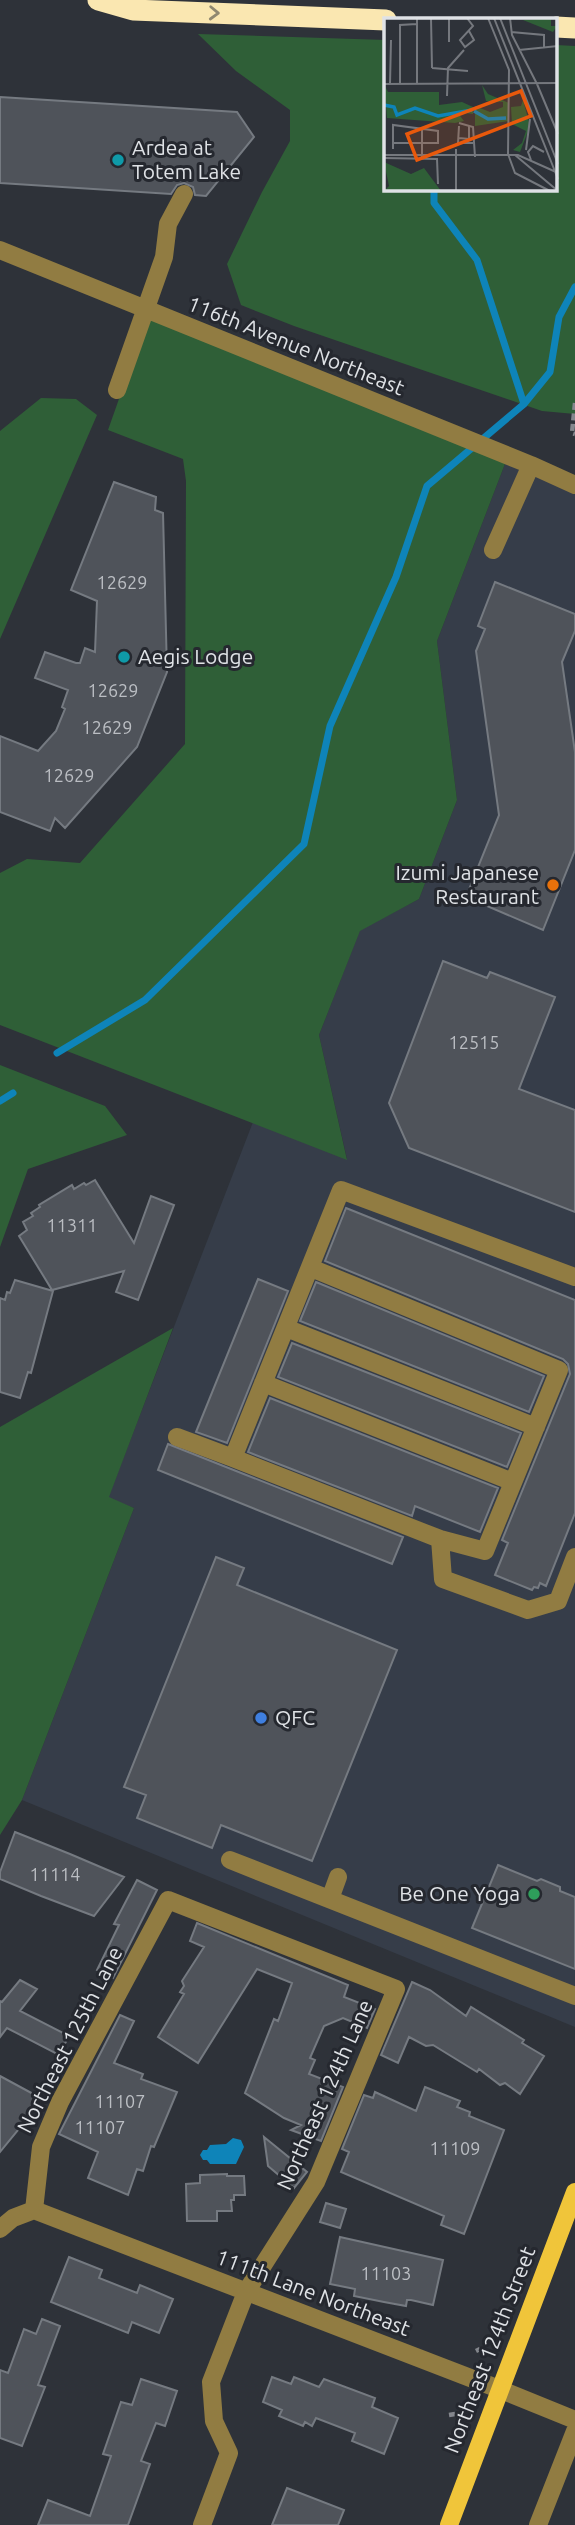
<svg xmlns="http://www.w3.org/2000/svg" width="575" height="2525" viewBox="0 0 575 2525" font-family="Ubuntu,sans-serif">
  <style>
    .built { fill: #363d49 }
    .green { fill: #2f5f37 }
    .water { fill: #0e84b9 }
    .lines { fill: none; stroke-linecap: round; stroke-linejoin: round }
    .stream { stroke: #0e84b9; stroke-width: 7 }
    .building { fill: #4f535a; stroke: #757a81; stroke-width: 2 }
    .path { stroke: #84878d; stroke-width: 4.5; stroke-dasharray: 7 3.5; stroke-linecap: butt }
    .minor { stroke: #917c42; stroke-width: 18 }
    .major { stroke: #f0c53a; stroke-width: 18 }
    .highway { stroke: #fae7b1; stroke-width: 21 }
    .oneway { stroke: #908870 }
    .culture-dot { fill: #0f9aa8; stroke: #25282f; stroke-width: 2.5 }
    .food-dot { fill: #e8710a; stroke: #25282f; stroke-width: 2.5 }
    .shop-dot { fill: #3f7fe0; stroke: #25282f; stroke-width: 2.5 }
    .leisure-dot { fill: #2e9e5b; stroke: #25282f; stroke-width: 2.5 }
    .labels { text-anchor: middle; stroke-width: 6; stroke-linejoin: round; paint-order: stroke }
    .number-label { font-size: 18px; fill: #bbbec3 }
    .poi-label { font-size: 21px; fill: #dfe2e6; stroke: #25282f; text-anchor: start }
    .street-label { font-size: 21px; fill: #dfe2e6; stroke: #25282f }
    .inset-river { fill: none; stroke: #0e84b9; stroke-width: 3.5 }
    .inset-road { fill: none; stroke: #75787e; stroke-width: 2 }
    .view { fill: #e8590c; fill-opacity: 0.15; stroke: #e8590c; stroke-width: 3.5 }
    .inset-edge { fill: none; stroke: #dfe2e6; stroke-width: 3.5 }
  </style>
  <rect width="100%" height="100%" fill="#2e3239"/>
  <path class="built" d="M508 456 575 483V2027L22 1800 134 1508 108 1498 253 1122 347 1159 319 1035 360 930 419 899 457 800 437 641Z"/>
  <path class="green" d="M198 34 386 40V189H556V45L575 46V414L542 411 294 326 241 305 227 264 262 192 290 141V110L236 71Z
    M150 311 508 456 437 641 457 800 419 899 360 931 319 1035 347 1160 0 1025V873L27 859 80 863 185 744 186 481 183 459 108 430Z
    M41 398 76 399 97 415 0 639V431Z
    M0 1065 105 1106 127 1135 28 1169 0 1247Z
    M173 1328 109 1497 134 1508 22 1800 0 1835V1427Z"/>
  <path class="water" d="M233 2138 241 2140 244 2147 236 2164H210L207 2160H203L200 2155 203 2150H207L210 2145 226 2144Z"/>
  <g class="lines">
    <path class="stream" d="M434 189V203L477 260 524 404
      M57 1053 145 1000 304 844 330 726 396 577 427 486 524 404 550 372 559 317 575 287
      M0 1101 13 1093"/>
  </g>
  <path class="building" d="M0 97 237 112 254 137 206 196 195 195 193 187 184 183 177 185 171 194 0 183Z
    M114 482 156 497 155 510 163 513 167 672 137 747 65 828 55 818 50 831 0 812V736L38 751 56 731 65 709 62 707 68 690 35 678 45 652 76 663H80L85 648 95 652 97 601 71 590Z
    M495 582 575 614V631L562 662 575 752V850L543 930 466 897 499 815 476 651 485 629 478 626Z
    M443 961 487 978 490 972 555 997 519 1089 575 1110V1212L409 1148 389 1103Z
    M95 1180 134 1243 151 1196 174 1205 138 1300 116 1292 124 1271 52 1290 19 1236 27 1230 23 1222 33 1216 31 1213 40 1207 39 1205 72 1185 74 1189 84 1183 86 1185Z
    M346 1208 575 1300V1513L546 1586 540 1583 538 1588 534 1587 532 1590 495 1575 508 1543 502 1540 570 1374 568 1364 563 1359 325 1261Z
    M258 1279 288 1291 227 1443 196 1432Z
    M15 1280 53 1291 31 1373 28 1372 20 1398 0 1392V1298L5 1300 7 1292 10 1293Z
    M316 1282 544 1376 529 1412 300 1321Z
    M292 1343 521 1433 507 1467 278 1377Z
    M270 1398 498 1488 480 1532 415 1506 412 1516 248 1452Z
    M168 1444 403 1537 392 1564 158 1470Z
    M216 1557 244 1568 237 1585 397 1650 312 1861 221 1825 212 1848 137 1818 146 1795 124 1787Z
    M15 1832 70 1854 124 1877 94 1916 41 1896 0 1879V1872Z
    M498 1865 537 1881 541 1879 560 1887V1891L575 1897V1969L472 1928Z
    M137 1880 157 1890 113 1978 97 1970 119 1925 114 1924Z
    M197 1923 348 1985 344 1997 375 2009 367 2028 343 2018 324 2026 310 2058 315 2060 309 2074 343 2087 321 2141 291 2130 301 2125 284 2118 245 2093 274 2019 278 2021 292 1983 257 1969 198 2063 158 2037 184 1994 180 1992 184 1986 182 1981 204 1947 190 1941Z
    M20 1980 37 1989 20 2011 69 2036 59 2055 7 2028 0 2037V2001L2 2002Z
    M412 1982 430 1990 466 2016 471 2007 524 2040 522 2043 544 2056 520 2094 505 2083 500 2085 479 2069 477 2072 433 2045 426 2046 409 2037 398 2063 381 2055Z
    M120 2015 134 2021 114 2063 143 2074 141 2079 177 2092 154 2147 151 2146 143 2171 137 2169 128 2195 88 2178 98 2152 59 2134Z
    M0 2076 37 2096 23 2124 0 2152Z
    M425 2087 460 2101 457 2107 470 2112 469 2116 504 2130 464 2234 441 2225 444 2216 341 2172 349 2152 342 2149 364 2095 373 2098 375 2092 416 2111Z
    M264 2137 307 2172 294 2188 268 2166Z
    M227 2174V2176H244L245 2195H234V2200H231L232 2211H217V2221H187L186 2184 200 2183V2175Z
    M326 2203 346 2209 340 2228 320 2222Z
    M340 2237 443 2260 433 2305 411 2300H407L406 2306 384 2302 354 2296 355 2289 330 2284Z
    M69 2257 102 2270 99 2278 137 2293 140 2285 173 2299 159 2333 132 2322 128 2333 51 2302Z
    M42 2319 60 2326 38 2385 45 2387 22 2446 0 2438V2370L8 2373 24 2329 36 2334Z
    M272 2377 291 2384 294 2377 319 2387 324 2379 375 2398 372 2407 398 2418 384 2454 352 2441 355 2433 316 2418 312 2426 305 2422 303 2426 279 2416 282 2410 263 2402Z
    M141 2379 177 2391 165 2426 156 2423 141 2461 150 2464 128 2525H38L48 2500 90 2516 111 2456 103 2454 121 2402 132 2405Z
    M287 2488 344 2510 338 2525H272Z"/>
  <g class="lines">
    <path class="path" d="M575 403 572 433 575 434
      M477 2348 479 2352
      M449 2415 455 2414"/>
    <path class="minor" d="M0 250 531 465 575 485
      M117 390 164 257 168 224 184 194
      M493 550 531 465
      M311 1268 559 1370 485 1551 440 1539
      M286 1328 536 1427
      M263 1383 513 1482
      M177 1437 233 1458 341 1190 575 1277
      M233 1458 440 1539 443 1579 528 1610 558 1601 575 1557
      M230 1860 575 1996
      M330 1899 338 1877
      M34 2210 499 2389 575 2420
      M0 2229 13 2218 34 2210 41 2147 60 2102 168 1900 396 1989 316 2182 246 2292 211 2382 214 2421 229 2453 202 2525
      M538 2525 575 2431"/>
    <path class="major" d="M449 2525 575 2192"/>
    <path class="highway" d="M98 0 133 10 386 20
      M556 27 575 28"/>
  </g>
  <defs><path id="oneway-chevron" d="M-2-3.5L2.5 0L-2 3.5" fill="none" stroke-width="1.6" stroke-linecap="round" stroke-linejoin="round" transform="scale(1.75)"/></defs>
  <use class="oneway" href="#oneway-chevron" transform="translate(214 13) rotate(2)"/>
  <g class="culture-dot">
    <circle cx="118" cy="160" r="7"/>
    <circle cx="124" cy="657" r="7"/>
  </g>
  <circle class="food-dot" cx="553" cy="885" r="7"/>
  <circle class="shop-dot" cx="261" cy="1718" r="7"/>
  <circle class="leisure-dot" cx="534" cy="1894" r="7"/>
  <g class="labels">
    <g class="number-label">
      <text x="122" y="589">12629</text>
      <text x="113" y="697">12629</text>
      <text x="107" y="734">12629</text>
      <text x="69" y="782">12629</text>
      <text x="474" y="1049">12515</text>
      <text x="72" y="1232">11311</text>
      <text x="55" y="1881">11114</text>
      <text x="120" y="2108">11107</text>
      <text x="100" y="2134">11107</text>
      <text x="455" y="2155">11109</text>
      <text x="386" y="2280">11103</text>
    </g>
    <g class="poi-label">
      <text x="132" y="155">Ardea at<tspan x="132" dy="24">Totem Lake</tspan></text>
      <text x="138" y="664">Aegis Lodge</text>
      <text x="539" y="880" text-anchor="end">Izumi Japanese<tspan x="539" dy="24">Restaurant</tspan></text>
      <text x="275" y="1725">QFC</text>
      <text x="520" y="1901" text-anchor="end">Be One Yoga</text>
    </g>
    <g class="street-label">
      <text transform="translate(296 346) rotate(22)" y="7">116th Avenue Northeast</text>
      <text transform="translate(70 2040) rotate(-63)" y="7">Northeast 125th Lane</text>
      <text transform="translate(325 2095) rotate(-66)" y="7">Northeast 124th Lane</text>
      <text transform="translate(313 2293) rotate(21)" y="7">111th Lane Northeast</text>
      <text transform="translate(490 2350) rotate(-69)" y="7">Northeast 124th Street</text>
    </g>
  </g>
  <g transform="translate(384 18)">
    <rect width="173" height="173" fill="#2e3239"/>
    <path d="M173 0 167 1V8H173L169 14 139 2ZM0 66 4 74H55V87L78 84 89 89V96L73 94 80 103 71 105 3 100ZM98 67 104 76 125 85V103L91 108V88L106 94 119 89V84L102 83ZM139 82 146 108 136 134 129 132 138 125 142 113 128 106 127 89 137 88ZM0 144 27 156 40 150 57 173H0L5 168Z" fill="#2f5f37"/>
    <path class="inset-river" d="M0 87 10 89 13 97 31 90 54 98 88 92M90 93 104 101 122 100"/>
    <path class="inset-road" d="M47 0 48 50M83 0 89 8 76 22 81 29 90 22 85 13M104 0 125 52 124 136M110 0 174 161M116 0 174 146M126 0 128 17 153 66M127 14 160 17V29M65 24V0M135 32 174 28M48 50 84 53M0 66 174 65M6 66 7 22M16 66V7L33 6M33 66V0M153 66 174 116M63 78 64 50 80 32M75 105 89 109 91 139M75 108 74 125H89M75 120 85 121V108M9 125H54V113L9 107V131M72 131V173M142 132 146 101M124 136 131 155 166 173M0 137H134L172 154M131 137 174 173M0 140 53 141 54 166M38 140V112M147 142 144 134 149 128 160 134"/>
    <path class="view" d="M137 73 147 98 33 142 23 116Z"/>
    <rect width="173" height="173" class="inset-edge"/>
  </g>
</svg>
